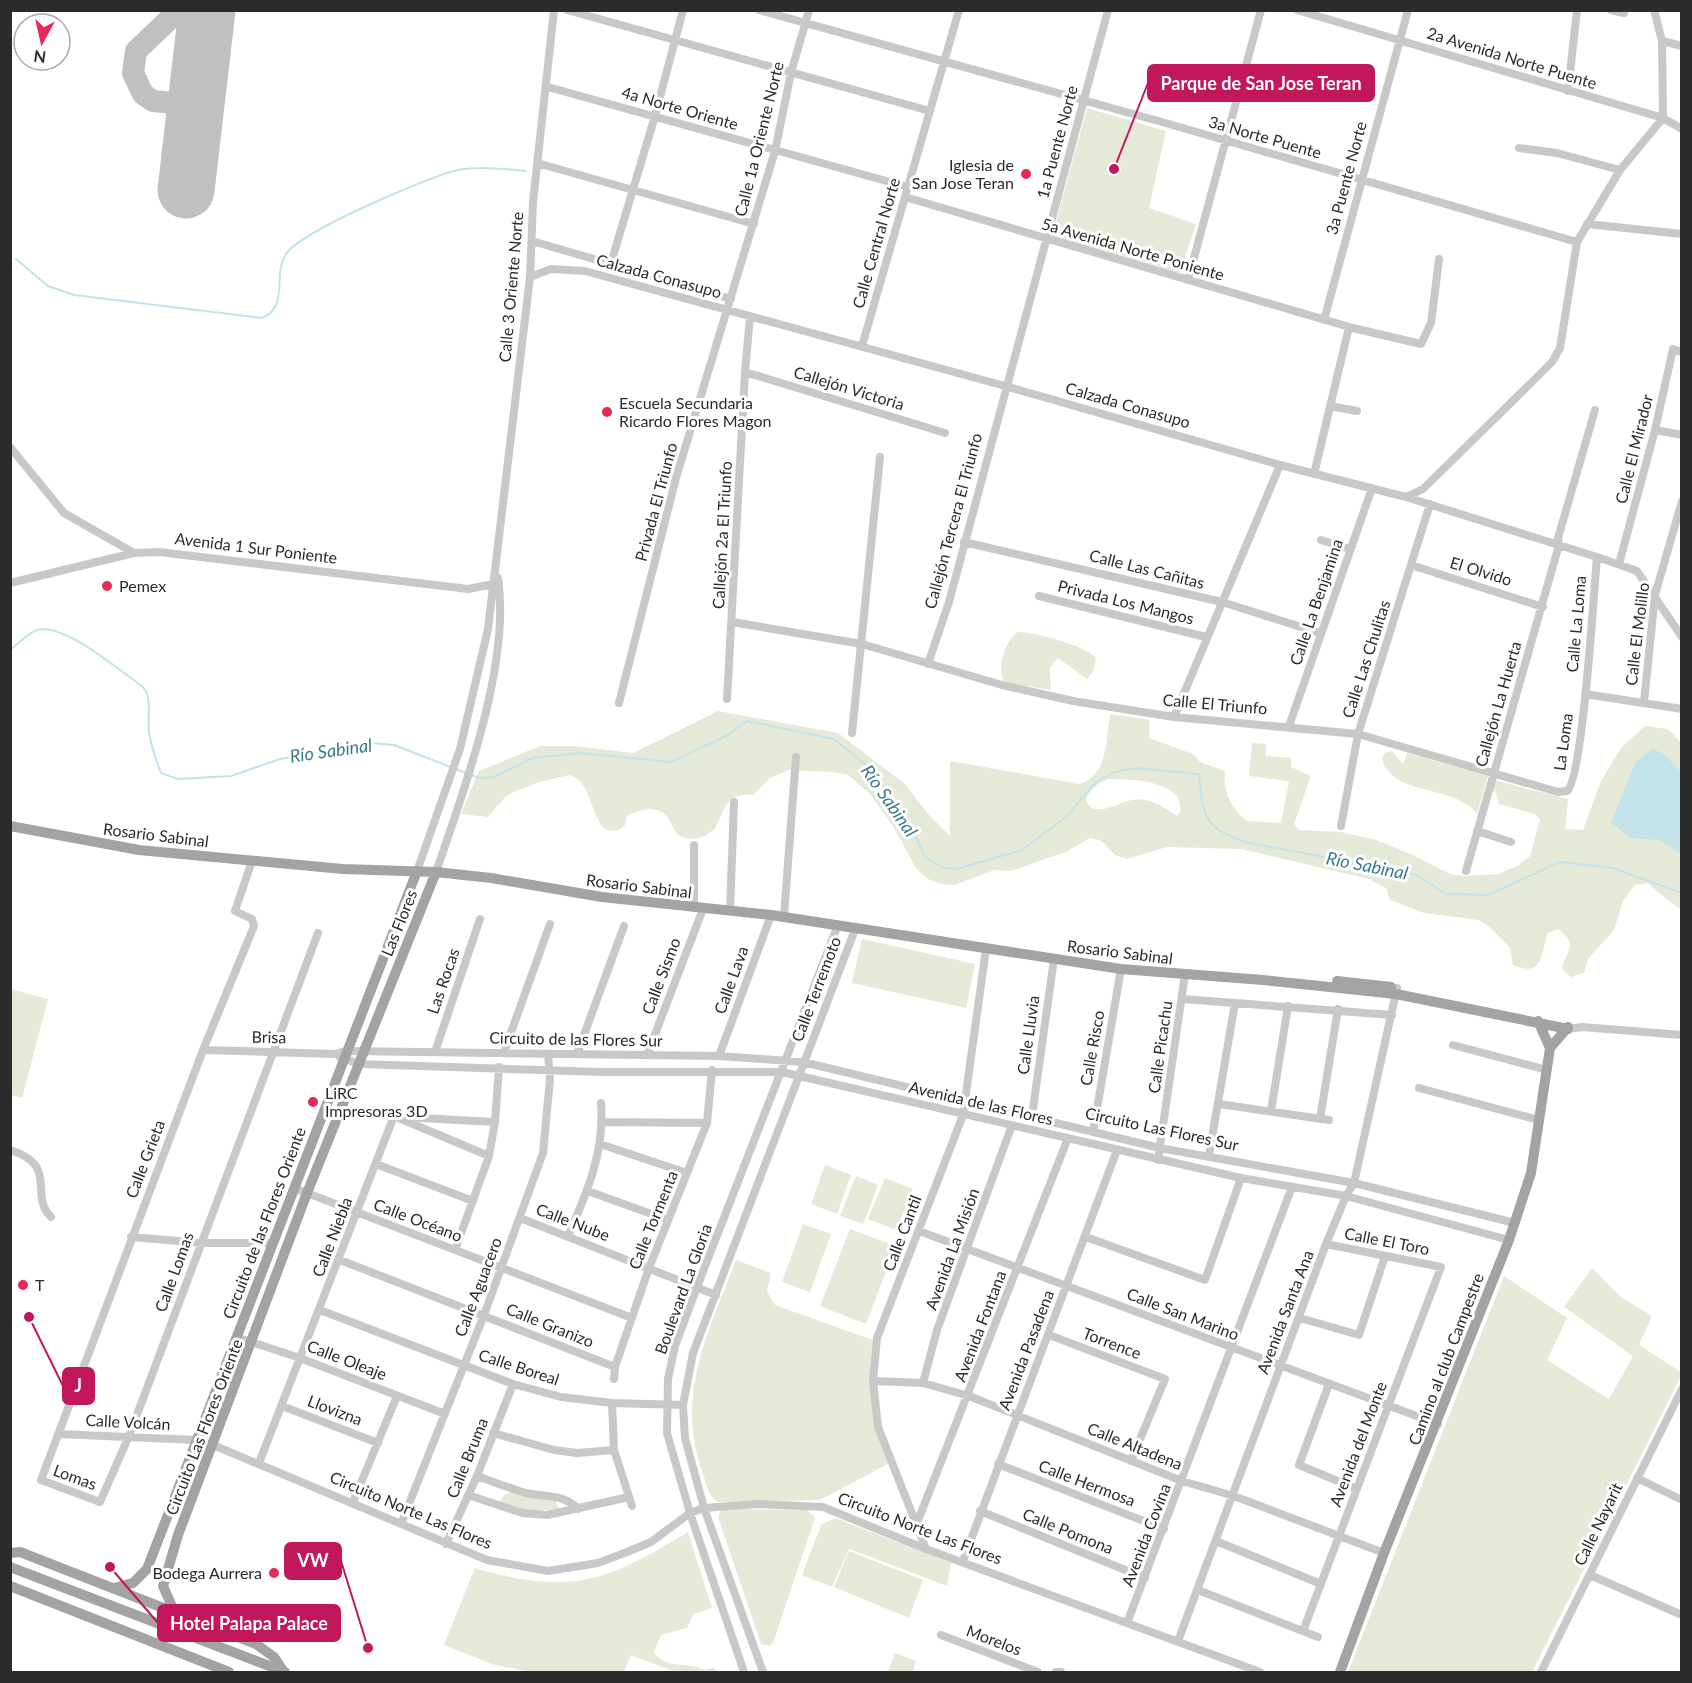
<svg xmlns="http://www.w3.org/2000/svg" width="1692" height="1683" viewBox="0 0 1692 1683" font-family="Lato,sans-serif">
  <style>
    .green { fill: #e5ead8; fill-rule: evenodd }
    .water { fill: #c3e2ea }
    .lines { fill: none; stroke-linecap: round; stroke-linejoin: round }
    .stream { stroke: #c3e2ea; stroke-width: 2 }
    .taxiway { stroke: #c0c0c0; stroke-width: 22 }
    .runway { stroke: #c0c0c0; stroke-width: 57 }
    .minor { stroke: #c8c8c8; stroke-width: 8 }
    .major { stroke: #a3a3a3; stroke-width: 10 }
    .poi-dot { fill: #e62a57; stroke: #fff; stroke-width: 2 }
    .labels { text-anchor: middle; stroke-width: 6; stroke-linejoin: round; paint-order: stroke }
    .street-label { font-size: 16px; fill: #2b2b2b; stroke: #fff }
    .poi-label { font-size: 16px; fill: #2b2b2b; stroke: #fff; text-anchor: start }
    .water-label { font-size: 18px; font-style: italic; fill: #3a7b8d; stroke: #fff }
    .leader { fill: none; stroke: #c2185b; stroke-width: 2 }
    .callout-dot { fill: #c2185b; stroke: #fff; stroke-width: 2 }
    .callout { fill: #c2185b; stroke: #c2185b; stroke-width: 2 }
    .callout-label { font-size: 18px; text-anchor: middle; font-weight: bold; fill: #fff }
  </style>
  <rect width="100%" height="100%" fill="#fff"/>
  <path class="green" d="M1087 108 1166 131 1149 208 1196 224 1180 273 1052 237Z
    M1018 632C1032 631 1089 647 1096 658L1094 670 1087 679 1058 658 1050 667 1051 690 1005 682C995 671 1006 639 1018 632Z
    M718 711 838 733 905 784 928 814 950 836V761L1080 784C1108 775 1106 739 1110 714L1150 720 1149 738 1193 754 1200 762 1225 771C1223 794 1230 805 1246 821L1281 823 1289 781 1249 776 1252 743 1266 744V756L1291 758V767L1311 776 1294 824 1299 830 1341 832 1376 840 1413 855 1450 874 1462 876 1498 874 1519 865 1530 856 1540 819 1535 814 1499 804 1496 793 1492 790 1494 780 1568 799 1565 829 1583 830 1601 781 1621 748 1645 726 1668 729 1681 742V910L1647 883 1635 885 1623 901 1614 930 1588 959 1584 973 1571 977 1562 969C1564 952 1581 946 1558 929L1548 933C1540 955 1544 978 1513 965L1510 948 1491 928 1479 920 1424 913 1390 900 1386 888 1369 879 1241 849 1167 847 1127 859 1115 855 1102 841 1090 838 1066 852 1011 871 994 870 955 885 941 884 928 879 916 868 893 826 870 794 848 775 834 772 789 770 770 778 753 795C726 791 725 810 715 829 705 837 693 842 680 836 674 831 673 827 670 821 660 804 641 808 627 816L625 825 618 831 606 830C590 816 592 783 570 775L539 782 507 795 488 817 461 814 479 771 540 746H574L633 753ZM1108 779C1128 779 1164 780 1178 797L1181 811 1177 816C1162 806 1147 795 1128 801 1113 805 1107 812 1091 808L1086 801C1089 789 1097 784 1108 779Z
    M1392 751 1403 764 1407 753 1488 776 1477 814C1457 784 1393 798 1382 759L1385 753Z
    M862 939 975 964 966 1008 852 983Z
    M11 989 48 999 22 1098 11 1095Z
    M825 1165 851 1175 837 1214 811 1204Z
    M856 1176 878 1185 863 1224 840 1216Z
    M885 1178 913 1189 896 1230 868 1219Z
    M803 1224 831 1234 810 1292 782 1282Z
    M850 1229 896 1246 866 1324 820 1306Z
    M736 1260 771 1273 767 1291 775 1305 873 1340C866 1385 873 1422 888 1464L820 1500 718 1502C708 1497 706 1481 702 1471 675 1394 709 1331 736 1260Z
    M1592 1268 1621 1297 1652 1316 1639 1345 1681 1372V1376L1532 1672H1348L1504 1276 1567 1318 1547 1360 1609 1399 1633 1356 1564 1307Z
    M514 1492 555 1500 559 1508 556 1510H522L500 1502 505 1494Z
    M725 1509 807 1510 815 1518 773 1643 769 1646 761 1644 718 1517 721 1510Z
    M835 1518 951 1563 947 1586 849 1549 832 1587 802 1575 821 1525Z
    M688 1532 712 1608 693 1614 687 1628 661 1635 654 1652C663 1670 689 1661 705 1670L714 1667 717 1672H675L631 1655 624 1672H529L492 1664 444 1645 475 1568C570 1596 606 1582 688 1532Z
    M849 1551 923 1580 909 1618 834 1587Z
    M895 1653 916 1661 913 1672H888Z"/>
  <path class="water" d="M1653 749 1664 754 1681 772V854L1659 840 1631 838 1611 823 1636 761Z"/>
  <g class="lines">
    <path class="stream" d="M16 259 48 286 74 295 262 318C290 306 272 275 286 254 300 232 429 176 458 170 479 166 505 169 526 171
      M10 650C18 644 28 633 37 630 64 622 120 671 143 687 153 700 147 717 149 732 151 747 156 760 161 773L178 779 231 776 280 759 370 743 394 745 466 773
      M471 775 480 778 494 777 533 758 580 753 671 762 726 736 747 721 834 739 872 770 911 826 925 857 944 868 956 869 1022 850 1066 817 1095 783 1114 772 1136 768 1199 774C1203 816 1203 827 1245 842L1417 875 1446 894 1488 895 1560 862 1612 868 1682 893"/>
    <path class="taxiway" d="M179 10 136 51 133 73 143 94 153 101 195 105"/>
    <path class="runway" d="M186 190 207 10"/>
    <path class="minor" d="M567 10 930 111
      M759 10 1169 124 1577 242
      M1297 10 1663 118 1682 129
      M1611 10 1624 13
      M1662 41 1682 46
      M548 87 908 187
      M1568 91 1577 10
      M1519 148 1557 153 1620 170
      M537 163 754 224
      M905 197 1353 328 1421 344 1431 323 1439 259
      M1587 224 1682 234
      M532 241 731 299
      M611 263 655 116 683 10
      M530 277 551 269 585 271 1005 386 1280 465 1406 497 1597 557 1637 571 1682 637
      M1188 280 1261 10
      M1324 320 1408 10
      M862 346 959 10
      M745 372 945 433
      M1330 406 1357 411
      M1655 430 1682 435
      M10 447 64 513 134 553
      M1314 474 1349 327
      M1406 497 1423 489 1532 382 1552 362 1560 348 1577 242 1620 170 1663 118 1662 41 1654 10
      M1321 540 1350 549
      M964 542 1222 602 1320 633
      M1619 564 1655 430 1673 349 1682 352
      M1411 565 1543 607
      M10 583 134 553 159 552 468 589 499 583
      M1039 596 1206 637
      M732 622 862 644 1002 685 1073 701 1174 717 1358 734 1558 792 1567 791C1583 779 1594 588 1597 557
      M928 664 949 602 1108 10
      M1585 694 1682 709
      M727 699 745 372 750 317
      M1644 702 1655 595 1682 501
      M619 703 676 478 775 151 791 73 809 10
      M1174 717 1280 465
      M1289 726 1372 488
      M852 733 880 457
      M1341 826 1358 734 1430 504
      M1477 831 1511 842
      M252 861 235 911 252 919 254 926 203 1050 41 1480 100 1502 129 1436 318 933
      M417 871 460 749 488 629 530 277 533 202 554 10
      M1466 871 1559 545 1558 538 1595 410
      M436 872C464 791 511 663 498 578
      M694 908V845
      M730 911 734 802
      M784 916 796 757
      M1182 999 1392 1015
      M1568 1029 1582 1027 1682 1035
      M1453 1045 1547 1070
      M203 1050 335 1054 347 1051 719 1056 803 1062 1160 1148 1354 1183 1515 1223
      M435 1052 480 919
      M504 1052 550 924
      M577 1054 624 926
      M647 1055 703 909
      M719 1056 771 915
      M340 1057 359 1064 601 1072H782L1241 1178 1346 1196 1509 1240
      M1419 1088 1539 1120
      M1219 1104 1329 1120
      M1271 1111 1288 1006
      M394 1116 489 1156
      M1032 1116 1054 959
      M401 1117 495 1122
      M1320 1119 1338 1009
      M602 1122 707 1123
      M1093 1132 1121 969
      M600 1144 687 1173
      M10 1150C60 1166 28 1194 51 1217
      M1209 1155 1235 1003
      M1158 1160 1185 974
      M376 1164 473 1201
      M294 1188 632 1318
      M588 1191 668 1220
      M520 1218 716 1295
      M919 1231 1438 1424
      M568 1236C587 1193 605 1151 601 1103
      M131 1237 201 1243H272
      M1086 1237 1205 1280 1241 1178
      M455 1250 489 1156 495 1122 499 1067
      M340 1260 615 1367
      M320 1310 513 1384 561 1397 612 1403 683 1405
      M1300 1318 1359 1335 1385 1256
      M1049 1335 1165 1379 1131 1461
      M236 1337 300 1358 445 1414
      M614 1379 615 1367 649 1268 707 1123 712 1070
      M873 1381 923 1383 969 1396 1182 1481 1234 1496 1384 1553
      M923 1383 937 1330 1012 1125
      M1329 1384 1299 1465 1357 1489
      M612 1403 614 1450 632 1506
      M282 1406 378 1443
      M493 1433 554 1450 577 1453 614 1450
      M58 1434 197 1440 213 1445 487 1560 548 1571 598 1563 627 1552 651 1542 690 1513 704 1508 758 1504 823 1507 926 1549 1260 1672
      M259 1463 394 1116
      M998 1464 1164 1529
      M477 1476C493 1482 509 1488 526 1493 544 1497 565 1494 578 1509
      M1637 1478 1682 1500
      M468 1495 522 1513 547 1515 629 1497
      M353 1502 397 1396
      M980 1511 1145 1578
      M917 1523 1068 1138
      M401 1524 484 1315 543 1153 550 1079 548 1054
      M1216 1541 1321 1584
      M446 1544 477 1476 513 1384
      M926 1549 878 1427 873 1381 877 1338 963 1115 986 949
      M963 1561 1117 1150
      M1590 1575 1682 1615
      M1198 1590 1318 1637
      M1127 1623 1292 1187
      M1303 1631 1441 1267 1326 1244
      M941 1635 1038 1672
      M1178 1641 1326 1244 1346 1196 1354 1183 1397 988
      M744 1672 690 1513 667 1433 668 1379 675 1346 697 1287 838 925
      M763 1672 704 1508 685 1438 683 1405 693 1353 856 927
      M1056 1672H1061
      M1541 1672 1682 1389"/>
    <path class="major" d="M10 826 139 850 343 869 436 872 491 878 602 897 771 915 1121 969 1263 980 1396 994 1568 1029
      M1337 981 1391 987
      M1538 1021 1550 1048
      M10 1553 20 1552 256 1644 274 1657 284 1672
      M10 1567 285 1672
      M10 1586 229 1672
      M114 1588 133 1583 147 1569 417 871
      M174 1611 163 1586 178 1535 307 1193 436 872
      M1340 1672 1384 1553 1509 1240 1531 1173 1550 1048 1568 1027"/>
  </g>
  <g class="poi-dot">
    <circle cx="1026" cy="174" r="6"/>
    <circle cx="607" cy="412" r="6"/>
    <circle cx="107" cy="586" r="6"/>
    <circle cx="313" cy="1102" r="6"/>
    <circle cx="23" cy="1285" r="6"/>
    <circle cx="274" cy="1573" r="6"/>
  </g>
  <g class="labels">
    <g class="street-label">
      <text transform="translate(1512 58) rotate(17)" y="6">2a Avenida Norte Puente</text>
      <text transform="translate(680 108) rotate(16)" y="6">4a Norte Oriente</text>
      <text transform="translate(1265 137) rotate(16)" y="6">3a Norte Puente</text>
      <text transform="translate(759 139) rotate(-76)" y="6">Calle 1a Oriente Norte</text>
      <text transform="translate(1057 142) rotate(-75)" y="6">1a Puente Norte</text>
      <text transform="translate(1346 178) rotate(-75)" y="6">3a Puente Norte</text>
      <text transform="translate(876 243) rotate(-74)" y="6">Calle Central Norte</text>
      <text transform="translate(1133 249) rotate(16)" y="6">5a Avenida Norte Poniente</text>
      <text transform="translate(659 276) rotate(15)" y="6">Calzada Conasupo</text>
      <text transform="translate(511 287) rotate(-85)" y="6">Calle 3 Oriente Norte</text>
      <text transform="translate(849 388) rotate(17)" y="6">Callejón Victoria</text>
      <text transform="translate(1128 405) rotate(16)" y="6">Calzada Conasupo</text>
      <text transform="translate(1634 449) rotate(-76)" y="6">Calle El Mirador</text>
      <text transform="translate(656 502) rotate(-75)" y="6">Privada El Triunfo</text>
      <text transform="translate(953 521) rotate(-75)" y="6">Callejón Tercera El Triunfo</text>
      <text transform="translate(722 535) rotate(-87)" y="6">Callejón 2a El Triunfo</text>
      <text transform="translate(256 548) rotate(7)" y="6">Avenida 1 Sur Poniente</text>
      <text transform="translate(1147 569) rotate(14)" y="6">Calle Las Cañitas</text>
      <text transform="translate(1481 571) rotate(17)" y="6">El Olvido</text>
      <text transform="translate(1126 602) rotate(14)" y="6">Privada Los Mangos</text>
      <text transform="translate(1316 602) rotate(-71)" y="6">Calle La Benjamina</text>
      <text transform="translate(1576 624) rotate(-85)" y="6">Calle La Loma</text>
      <text transform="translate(1637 634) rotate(-83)" y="6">Calle El Molillo</text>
      <text transform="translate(1366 659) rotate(-72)" y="6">Calle Las Chulitas</text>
      <text transform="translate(1215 704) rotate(5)" y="6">Calle El Triunfo</text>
      <text transform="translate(1498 704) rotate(-74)" y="6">Callejón La Huerta</text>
      <text transform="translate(1563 742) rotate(-82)" y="6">La Loma</text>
      <text transform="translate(156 835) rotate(7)" y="6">Rosario Sabinal</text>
      <text transform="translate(639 886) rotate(7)" y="6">Rosario Sabinal</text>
      <text transform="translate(399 923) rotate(-68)" y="6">Las Flores</text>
      <text transform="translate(1120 952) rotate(7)" y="6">Rosario Sabinal</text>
      <text transform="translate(661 976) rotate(-69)" y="6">Calle Sismo</text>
      <text transform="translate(731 980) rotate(-70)" y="6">Calle Lava</text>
      <text transform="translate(443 981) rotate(-71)" y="6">Las Rocas</text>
      <text transform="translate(816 989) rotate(-69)" y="6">Calle Terremoto</text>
      <text transform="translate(1028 1035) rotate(-82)" y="6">Calle Lluvia</text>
      <text transform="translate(269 1037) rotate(1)" y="6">Brisa</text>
      <text transform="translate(576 1039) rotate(1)" y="6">Circuito de las Flores Sur</text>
      <text transform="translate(1160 1047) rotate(-82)" y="6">Calle Picachu</text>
      <text transform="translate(1092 1048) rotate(-80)" y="6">Calle Risco</text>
      <text transform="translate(981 1103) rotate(13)" y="6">Avenida de las Flores</text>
      <text transform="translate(1162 1129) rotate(12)" y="6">Circuito Las Flores Sur</text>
      <text transform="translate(145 1159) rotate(-69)" y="6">Calle Grieta</text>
      <text transform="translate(418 1220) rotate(21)" y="6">Calle Océano</text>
      <text transform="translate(653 1220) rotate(-68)" y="6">Calle Tormenta</text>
      <text transform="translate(573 1222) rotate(21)" y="6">Calle Nube</text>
      <text transform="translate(264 1223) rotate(-69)" y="6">Circuito de las Flores Oriente</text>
      <text transform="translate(902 1233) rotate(-69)" y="6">Calle Cantil</text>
      <text transform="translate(332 1237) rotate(-69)" y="6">Calle Niebla</text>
      <text transform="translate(1387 1241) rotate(11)" y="6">Calle El Toro</text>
      <text transform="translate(952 1249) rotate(-70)" y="6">Avenida La Misión</text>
      <text transform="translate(174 1272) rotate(-70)" y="6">Calle Lomas</text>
      <text transform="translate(478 1287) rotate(-69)" y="6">Calle Aguacero</text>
      <text transform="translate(683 1289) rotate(-70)" y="6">Boulevard La Gloria</text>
      <text transform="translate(1285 1312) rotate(-69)" y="6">Avenida Santa Ana</text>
      <text transform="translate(1183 1314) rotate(21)" y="6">Calle San Marino</text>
      <text transform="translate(550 1325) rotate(22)" y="6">Calle Granizo</text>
      <text transform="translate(980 1326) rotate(-69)" y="6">Avenida Fontana</text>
      <text transform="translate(1112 1343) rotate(21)" y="6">Torrence</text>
      <text transform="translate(1026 1350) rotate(-69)" y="6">Avenida Pasadena</text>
      <text transform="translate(1446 1359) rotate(-69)" y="6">Camino al club Campestre</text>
      <text transform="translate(347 1360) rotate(21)" y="6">Calle Oleaje</text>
      <text transform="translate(519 1367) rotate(18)" y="6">Calle Boreal</text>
      <text transform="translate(335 1410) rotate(21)" y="6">Llovizna</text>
      <text transform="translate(128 1422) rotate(3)" y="6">Calle Volcán</text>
      <text transform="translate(204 1427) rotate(-69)" y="6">Circuito Las Flores Oriente</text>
      <text transform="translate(1358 1444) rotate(-69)" y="6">Avenida del Monte</text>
      <text transform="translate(1135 1446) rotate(22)" y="6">Calle Altadena</text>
      <text transform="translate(467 1458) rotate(-68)" y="6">Calle Bruma</text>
      <text transform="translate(75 1477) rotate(20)" y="6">Lomas</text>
      <text transform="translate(1087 1483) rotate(21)" y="6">Calle Hermosa</text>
      <text transform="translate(411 1510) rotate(23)" y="6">Circuito Norte Las Flores</text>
      <text transform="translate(1598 1524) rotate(-64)" y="6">Calle Nayarit</text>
      <text transform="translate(920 1528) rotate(21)" y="6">Circuito Norte Las Flores</text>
      <text transform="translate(1068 1531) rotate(22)" y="6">Calle Pomona</text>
      <text transform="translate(1146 1535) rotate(-69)" y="6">Avenida Covina</text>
      <text transform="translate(994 1640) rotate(21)" y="6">Morelos</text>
    </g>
    <g class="poi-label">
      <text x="1014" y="171" text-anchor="end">Iglesia de<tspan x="1014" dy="18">San Jose Teran</tspan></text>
      <text x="619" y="409">Escuela Secundaria<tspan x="619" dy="18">Ricardo Flores Magon</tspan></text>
      <text x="119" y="592">Pemex</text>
      <text x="325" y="1099">LiRC<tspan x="325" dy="18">Impresoras 3D</tspan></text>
      <text x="35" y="1291">T</text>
      <text x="262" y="1579" text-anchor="end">Bodega Aurrera</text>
    </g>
    <g class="water-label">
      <text transform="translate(331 751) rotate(-8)" y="6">Río Sabinal</text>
      <text transform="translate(889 801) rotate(55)" y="6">Río Sabinal</text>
      <text transform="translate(1367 866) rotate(11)" y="6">Río Sabinal</text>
    </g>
  </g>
  <path class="leader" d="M1114 169L1148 83M29 1317L63 1386M368 1648L341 1561M110 1567L158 1623"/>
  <g class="callout-dot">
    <circle cx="1114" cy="169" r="6"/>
    <circle cx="29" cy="1317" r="6"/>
    <circle cx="368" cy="1648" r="6"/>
    <circle cx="110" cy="1567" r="6"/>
  </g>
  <g class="callout">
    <rect x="1148" y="65" width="226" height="36" rx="6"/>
    <rect x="63" y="1368" width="31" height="36" rx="6"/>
    <rect x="285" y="1543" width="56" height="36" rx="6"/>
    <rect x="158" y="1605" width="182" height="36" rx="6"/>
  </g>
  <g class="callout-label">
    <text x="1261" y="90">Parque de San Jose Teran</text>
    <text x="78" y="1392">J</text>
    <text x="313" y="1567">VW</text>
    <text x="249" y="1630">Hotel Palapa Palace</text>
  </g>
  <rect width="1692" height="1683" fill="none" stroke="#2b2b2b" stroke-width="24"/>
  <g transform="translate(42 42) rotate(188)"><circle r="28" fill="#ffffff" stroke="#aaaaaa" stroke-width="1.5"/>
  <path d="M0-4.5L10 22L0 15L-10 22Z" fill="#e62a57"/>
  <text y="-9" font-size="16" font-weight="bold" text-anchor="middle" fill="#2b2b2b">N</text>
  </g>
</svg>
